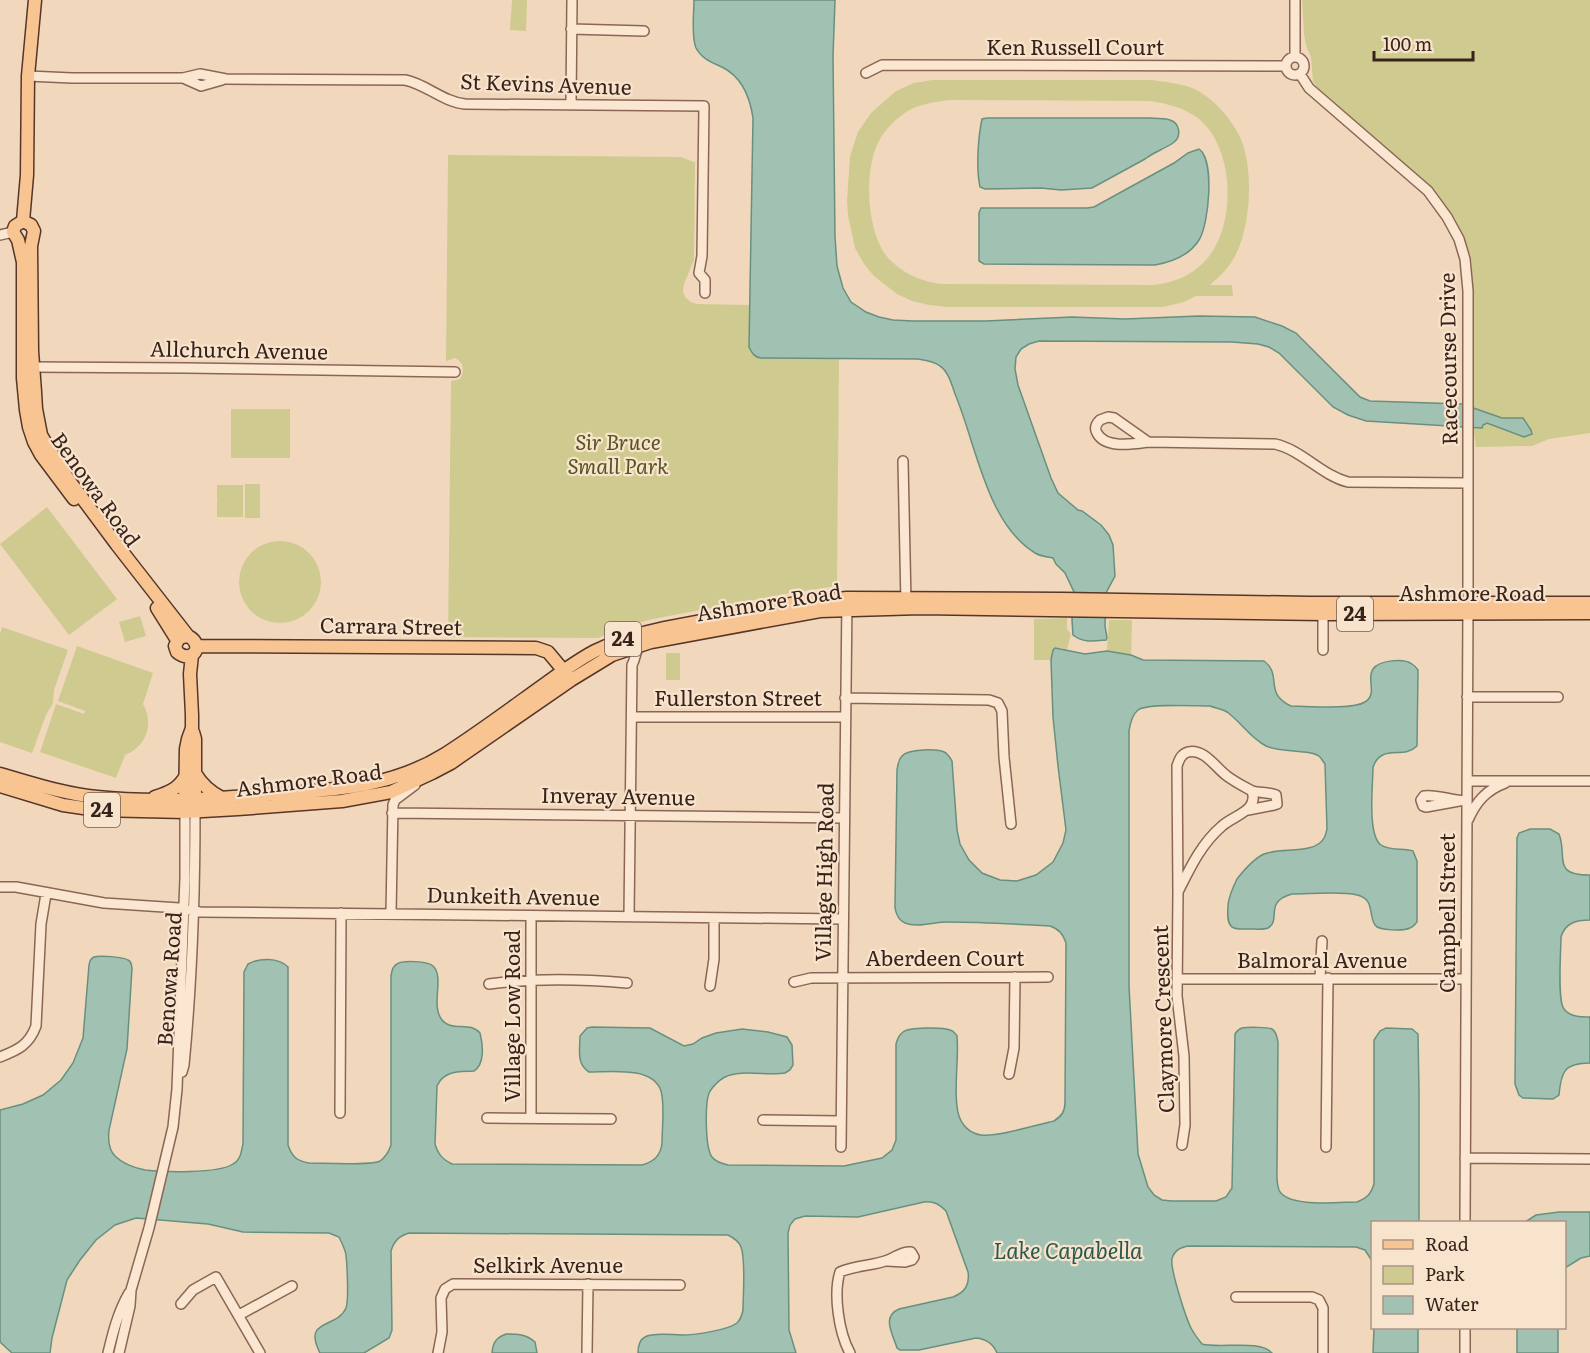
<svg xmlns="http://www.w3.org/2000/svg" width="1590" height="1353" viewBox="0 0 1590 1353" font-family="Literata,serif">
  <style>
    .green { fill: #cfcb90; fill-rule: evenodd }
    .water { fill: #a1c2b2; stroke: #68907e; stroke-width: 1.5 }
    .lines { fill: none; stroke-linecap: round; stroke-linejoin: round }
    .minor-casing { stroke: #8a6755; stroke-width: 12 }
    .major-casing { stroke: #57362a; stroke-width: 15 }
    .minor { stroke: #fbe6d1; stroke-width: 9 }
    .major { stroke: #f8c491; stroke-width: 12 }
    .labels { text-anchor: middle; stroke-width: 4.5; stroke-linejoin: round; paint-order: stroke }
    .shield { fill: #f8e3cd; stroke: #725d50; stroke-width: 1.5 }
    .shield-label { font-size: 20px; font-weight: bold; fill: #38231b }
    .street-label { font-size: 21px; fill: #38231b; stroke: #f8e3cd }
    .park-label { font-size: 21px; font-style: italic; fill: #535620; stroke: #f8e3cd }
    .water-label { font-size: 22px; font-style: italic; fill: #29594d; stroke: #f8e3cd }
  </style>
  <rect width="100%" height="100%" fill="#f1d8bd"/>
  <path class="green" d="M512 0H527L526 31 510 30Z
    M1302 0H1590V433L1549 439 1532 446 1476 447 1473 427V287L1471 256 1455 219 1434 189 1317 87 1313 81 1311 57 1306 46 1304 34Z
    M932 80H1152C1165 82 1179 83 1192 88 1213 97 1230 117 1240 137 1254 168 1251 224 1236 254 1230 267 1220 276 1210 285H1232L1233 296H1196L1184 302 1163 307H947L929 305 912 301 897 294 874 276 864 264 855 248 848 216 847 201 850 156 858 132 871 113 896 91 914 83ZM950 100 1151 101C1167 104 1181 107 1195 116 1235 143 1238 226 1205 261 1191 276 1173 283 1153 285L942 284C922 282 904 274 889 259 866 234 863 168 880 139 885 130 894 121 902 115 916 104 934 102 950 100Z
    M448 155 681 157 691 161 695 162 694 260 684 284 683 291 685 297 691 302 697 304 750 305 749 347 761 358 839 359 837 586 790 593 653 619 627 626 598 638 448 637 451 381 460 379C465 369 464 363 455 358L446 361Z
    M231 409H290V458H231Z
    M245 484H260V518H245Z
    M217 485H243V517H217V502L218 500H217Z
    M47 507 117 599 69 635 0 544Z
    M239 582a41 41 0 1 1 82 0a41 41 0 1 1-82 0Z
    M140 616 146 636 125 642 119 622Z
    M1067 618V629L1071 634 1067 650 1061 648 1053 650 1051 660H1034V619Z
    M1109 620H1132L1131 655 1107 651Z
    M2 627 68 650 54 690 53 703 46 715 32 753 0 742V634Z
    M77 646 153 673 143 704C154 724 147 746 125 755L116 778 40 752 56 704 84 714 85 711 58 701Z
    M666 653H680V680H666Z"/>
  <path class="water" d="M694 0H835L833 56 835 237 837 266 843 288 851 302 866 312 879 317 893 320 913 321H986L1072 317 1125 319 1199 316 1255 317 1282 326 1296 333 1360 397 1370 401 1462 404 1502 418H1523L1531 430 1532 434 1524 437 1487 423 1483 425 1482 428 1366 421 1348 415 1333 407 1279 353 1269 347 1258 344 1232 342 1039 341 1029 344 1021 349 1016 357 1015 369 1018 385 1051 478 1058 493 1078 510 1082 511 1101 525 1109 535 1113 545 1115 576 1106 593 1105 626 1107 638 1106 640C1094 641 1083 643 1073 635L1072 620 1074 592 1065 573 1056 564 1053 558C1047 557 1040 556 1035 553 986 523 976 443 955 394 952 385 948 371 940 366 934 361 925 360 918 359L761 358C754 357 752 353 749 347L753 118C750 97 742 77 722 67 711 62 702 59 696 48 691 36 694 13 694 0Z
    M987 118H1151C1157 119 1165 118 1170 120 1180 123 1182 137 1173 143 1164 149 1154 152 1145 159L1092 188 1061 190 1041 188 985 189 980 187C976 168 978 138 982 119Z
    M1199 149C1215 160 1209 224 1199 240 1189 256 1172 262 1155 265L984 264 979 261V213L981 208H1087L1094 207 1174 163 1188 153Z
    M1055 648 1085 654 1107 651 1131 655 1143 660 1264 661C1283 675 1263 693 1291 706 1307 706 1352 710 1365 702 1378 694 1366 679 1373 669 1379 660 1404 658 1412 664 1415 666 1416 667 1418 670L1417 746C1403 760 1382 743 1373 767 1373 784 1367 835 1381 845 1390 851 1404 848 1413 851L1417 861V922C1414 925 1414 927 1410 928 1404 931 1379 931 1375 925 1368 914 1375 899 1357 895 1342 891 1309 894 1292 894 1263 902 1282 920 1268 928 1263 930 1255 929 1250 929 1244 929 1237 930 1232 927 1226 922 1228 911 1228 905 1229 896 1233 887 1237 879 1244 870 1253 859 1264 854 1281 847 1315 855 1324 838 1326 836 1326 832 1327 829L1325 764C1324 763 1321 758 1320 757 1312 749 1280 753 1266 746 1250 738 1241 722 1227 712 1222 709 1215 708 1210 706 1196 706 1147 703 1138 710 1132 715 1130 724 1129 731V986L1138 1154 1148 1187 1154 1195 1162 1200 1172 1201H1216L1226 1197 1232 1188 1235 1034C1237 1031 1238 1029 1242 1028 1247 1027 1268 1027 1272 1029 1277 1032 1277 1038 1278 1042L1277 1165C1277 1173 1276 1182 1279 1190 1287 1208 1339 1202 1357 1202 1367 1198 1371 1194 1374 1184V1040L1380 1031 1386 1028 1412 1029 1418 1034 1419 1091V1222H1372V1261L1365 1250 1356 1247 1189 1246C1181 1247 1174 1250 1172 1259 1170 1269 1186 1318 1191 1328 1194 1334 1198 1339 1202 1344 1220 1349 1260 1339 1272 1353H997C993 1343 986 1339 976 1338L919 1350H900L897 1348C893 1334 881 1317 899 1309L953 1297C965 1292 970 1285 968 1272L946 1211C939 1204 934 1201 924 1202L858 1217 805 1216 795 1219 790 1225 788 1233 789 1330 796 1353H638C638 1347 639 1340 645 1337 653 1332 673 1335 683 1335 695 1335 728 1330 737 1323 741 1319 742 1315 743 1310 743 1296 746 1260 741 1247 739 1241 734 1238 728 1235L409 1233C399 1236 394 1241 391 1251L392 1330 389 1338 364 1353H320C302 1318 337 1329 346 1308 349 1300 347 1264 346 1255 345 1249 342 1243 339 1237L329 1233 243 1232 208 1224 136 1218 115 1225 96 1240 80 1260 67 1280 52 1338 50 1353H12L0 1342V1110L23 1104 43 1095 61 1080 73 1063 83 1038 89 965C90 961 90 959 94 957 99 955 124 957 128 960 132 962 131 964 132 968L127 1049 109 1130C108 1139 108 1149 115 1156 122 1163 135 1168 145 1170 163 1172 218 1174 233 1164 241 1160 241 1152 243 1144L244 972 248 964C259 958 278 957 288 967V1145C292 1157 297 1161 309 1163 323 1163 370 1166 380 1161 386 1157 389 1151 391 1145V976C392 971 392 967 397 964 402 960 428 961 433 966 445 977 430 1006 442 1020 452 1032 470 1021 480 1033 483 1045 485 1064 474 1071 459 1072 444 1070 437 1086L435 1144C438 1154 442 1159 452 1164L642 1165C654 1162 661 1155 662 1143 662 1128 665 1105 661 1091 653 1066 610 1072 589 1072 576 1064 580 1049 580 1036L587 1028 592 1027 650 1028 684 1046 693 1044 702 1038 716 1033 742 1029 768 1032 787 1037 792 1045 793 1065 790 1070 785 1073C767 1076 741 1069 725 1077 719 1080 712 1087 709 1093 705 1104 705 1148 712 1157 716 1162 721 1163 728 1165L844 1166 882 1158 892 1150 896 1140V1044C897 1040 899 1035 903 1032 909 1027 943 1027 950 1030 954 1031 954 1032 957 1036 959 1059 954 1083 957 1106 958 1120 966 1133 981 1135 998 1137 1036 1125 1054 1121 1062 1116 1065 1111 1065 1102L1066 943C1063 934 1059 929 1050 926 1016 924 981 922 947 922 934 922 917 928 905 923 898 920 896 914 895 908L897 770C898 765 898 760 902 756 908 749 938 748 946 753 949 756 950 757 952 761L957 830 960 844 969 860 982 873 1000 880 1017 881 1036 875 1053 862 1063 843 1066 830 1058 766 1053 717 1051 660 1053 650Z
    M1530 829H1550L1559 834C1568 857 1551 875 1590 875V920C1576 920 1565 923 1561 937 1561 950 1557 1000 1564 1009 1570 1017 1581 1017 1590 1017V1063C1564 1063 1561 1072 1559 1095L1553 1099 1523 1098 1519 1095 1515 1084 1517 838 1519 833Z
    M1559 1212H1590V1256L1581 1258 1565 1268 1564 1222H1525L1536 1215Z
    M1374 1328H1418V1353H1373Z
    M1517 1328H1558V1353H1517Z
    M506 1334C517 1334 526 1334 535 1342L537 1353H492C493 1342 496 1338 506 1334Z"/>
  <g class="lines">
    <g class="minor-casing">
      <path id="minor" d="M571 29 644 31
        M1286 66a9 9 0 1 1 18 0a9 9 0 1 1-18 0Z
        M1295 57V0
        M866 73 882 65 1285 66
        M1300 74 1309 88 1428 191 1447 217 1459 239 1465 259 1468 291V604L1465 1222
        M28 76 72 78H183L200 74 226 79 405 80C426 84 443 102 465 104L704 106 702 256 699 273 705 280V293
        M183 78 201 86 222 80
        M571 105 572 0
        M0 235 13 232
        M28 367 186 368 455 372
        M1148 442C1134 444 1105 449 1097 433 1094 428 1096 424 1100 420L1108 417 1114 418 1148 442 1275 444C1302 450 1321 475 1348 482L1468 483
        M903 461 906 603
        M1323 650V608
        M1467 697H1558
        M845 698 989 700 998 703 1002 711 1004 757 1011 824
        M632 717H845
        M1467 781H1590
        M1459 801 1426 807 1423 806 1421 800 1424 796C1437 794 1452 801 1467 801
        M1248 810 1274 805 1277 804 1276 795C1269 792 1260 793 1252 791
        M392 813 844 818
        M1468 820C1476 802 1486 790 1505 783
        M0 887H16L104 903 179 908 200 912 843 919
        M1178 892C1190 868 1201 844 1222 826 1234 815 1259 811 1252 791 1243 786 1235 782 1227 776 1216 768 1204 748 1188 752 1181 754 1179 760 1177 766L1178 892 1177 996 1184 1056 1185 1125 1182 1145
        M391 913 393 805 395 800 415 785
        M629 916 632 665C636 658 635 651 640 645
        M1320 978 1322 941
        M1178 979H1466
        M794 982 811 978 1048 977
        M489 984C534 978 582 979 627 983
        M710 986 714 959V918
        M0 1057C18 1050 29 1045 36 1026L41 924 46 894
        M182 1072 184 1065C192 981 195 896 195 812
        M1009 1074 1014 1048 1015 977
        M340 1113 341 913
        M531 1117V916
        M487 1118 611 1119
        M763 1120 841 1121
        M841 1147 847 598
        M1326 1147 1328 978
        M1465 1158 1590 1159
        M1236 1297H1312L1319 1300 1323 1308V1353
        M181 1304 193 1290 216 1277 260 1353
        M239 1315 292 1286
        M108 1353C113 1332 118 1312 129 1293
        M119 1353 130 1306 131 1290 149 1228 173 1127 177 1089 185 878V812
        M438 1353 442 1332 441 1298 445 1289 453 1284 680 1285
        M587 1353 588 1284
        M850 1353C839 1333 833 1294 840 1272 856 1265 873 1266 888 1260 896 1257 902 1251 911 1252L914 1257 912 1260 905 1262 887 1261
        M1465 1353V1328"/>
    </g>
    <g class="major-casing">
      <path id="major" d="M23 221 31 225 34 231 31 246 32 351 35 392 36 409 41 435 51 452 68 479 117 545 188 636C206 645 192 665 177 652L175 646 179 638 188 636
        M23 221 15 226 13 232 18 240 23 262V378L26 410 29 427 34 442 41 455 74 499
        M23 221 27 175 28 76 35 0
        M157 608 177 640
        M196 646 536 648 548 652 569 677
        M193 732 195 739V807
        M195 773C202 785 210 792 222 798
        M0 774C32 783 64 794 97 797 153 803 209 799 265 795 329 790 389 789 445 754 478 733 510 709 542 686 559 674 576 661 595 651 617 640 640 633 664 628L796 603 847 598 1062 599 1309 603H1590
        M0 786 63 805 97 810 185 812 238 809 342 801 391 792 432 773 451 763 571 680 612 655 651 642 820 611 921 608 1323 614 1590 613
        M155 797C168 793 178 789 185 777
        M185 806 186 749 188 739 192 728V715L190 674 192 655"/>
    </g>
    <use href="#minor" class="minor"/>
    <use href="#major" class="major"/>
  </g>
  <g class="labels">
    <g class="shield">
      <rect x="1337" y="597" width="36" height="34" rx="4.5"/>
      <rect x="605" y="622" width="36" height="34" rx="4.5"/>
      <rect x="84" y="793" width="36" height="34" rx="4.5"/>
    </g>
    <g class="shield-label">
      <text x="1355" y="621">24</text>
      <text x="623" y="646">24</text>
      <text x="102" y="817">24</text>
    </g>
    <g class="street-label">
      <text x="1075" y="55">Ken Russell Court</text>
      <text transform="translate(546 85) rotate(2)" y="7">St Kevins Avenue</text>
      <text transform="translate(239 351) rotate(1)" y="7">Allchurch Avenue</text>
      <text transform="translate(1449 359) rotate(-91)" y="7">Racecourse Drive</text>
      <text transform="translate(95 490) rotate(54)" y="7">Benowa Road</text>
      <text x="1472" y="601">Ashmore Road</text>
      <text transform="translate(769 603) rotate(-9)" y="7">Ashmore Road</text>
      <text transform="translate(391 627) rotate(1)" y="7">Carrara Street</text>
      <text x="738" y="706">Fullerston Street</text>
      <text transform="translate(309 781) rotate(-7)" y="7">Ashmore Road</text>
      <text transform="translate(618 797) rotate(1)" y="7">Inveray Avenue</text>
      <text transform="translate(825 872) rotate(-89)" y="7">Village High Road</text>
      <text transform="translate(513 897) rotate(1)" y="7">Dunkeith Avenue</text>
      <text transform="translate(1448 913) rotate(-90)" y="7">Campbell Street</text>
      <text x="945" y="966">Aberdeen Court</text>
      <text x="1322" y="968">Balmoral Avenue</text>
      <text transform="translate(170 979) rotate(-86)" y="7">Benowa Road</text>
      <text transform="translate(513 1016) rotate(-90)" y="7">Village Low Road</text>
      <text transform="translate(1164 1019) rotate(-92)" y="7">Claymore Crescent</text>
      <text x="548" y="1273">Selkirk Avenue</text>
    </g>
    <g class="park-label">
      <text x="618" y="450">Sir Bruce<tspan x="618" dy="24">Small Park</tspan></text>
    </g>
    <g class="water-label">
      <text x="1068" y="1259">Lake Capabella</text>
    </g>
  </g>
  <rect x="1371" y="1221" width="195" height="108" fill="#f8e3cd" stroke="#ab9686" stroke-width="1.5"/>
  <rect x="1383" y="1240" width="30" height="9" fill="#f8c491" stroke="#ab9686" stroke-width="1.5"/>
  <text x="1425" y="1251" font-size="18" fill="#38231b">Road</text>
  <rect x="1383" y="1266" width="30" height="18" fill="#cfcb90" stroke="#ab9686" stroke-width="1.5"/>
  <text x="1425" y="1281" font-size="18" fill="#38231b">Park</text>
  <rect x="1383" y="1296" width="30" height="18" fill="#a1c2b2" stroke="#ab9686" stroke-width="1.5"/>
  <text x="1425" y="1311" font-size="18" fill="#38231b">Water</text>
  <path d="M1374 51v9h99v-9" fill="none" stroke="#38231b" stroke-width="3"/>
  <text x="1383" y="51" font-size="18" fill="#38231b" stroke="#f8e3cd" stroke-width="4.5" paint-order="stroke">100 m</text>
</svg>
